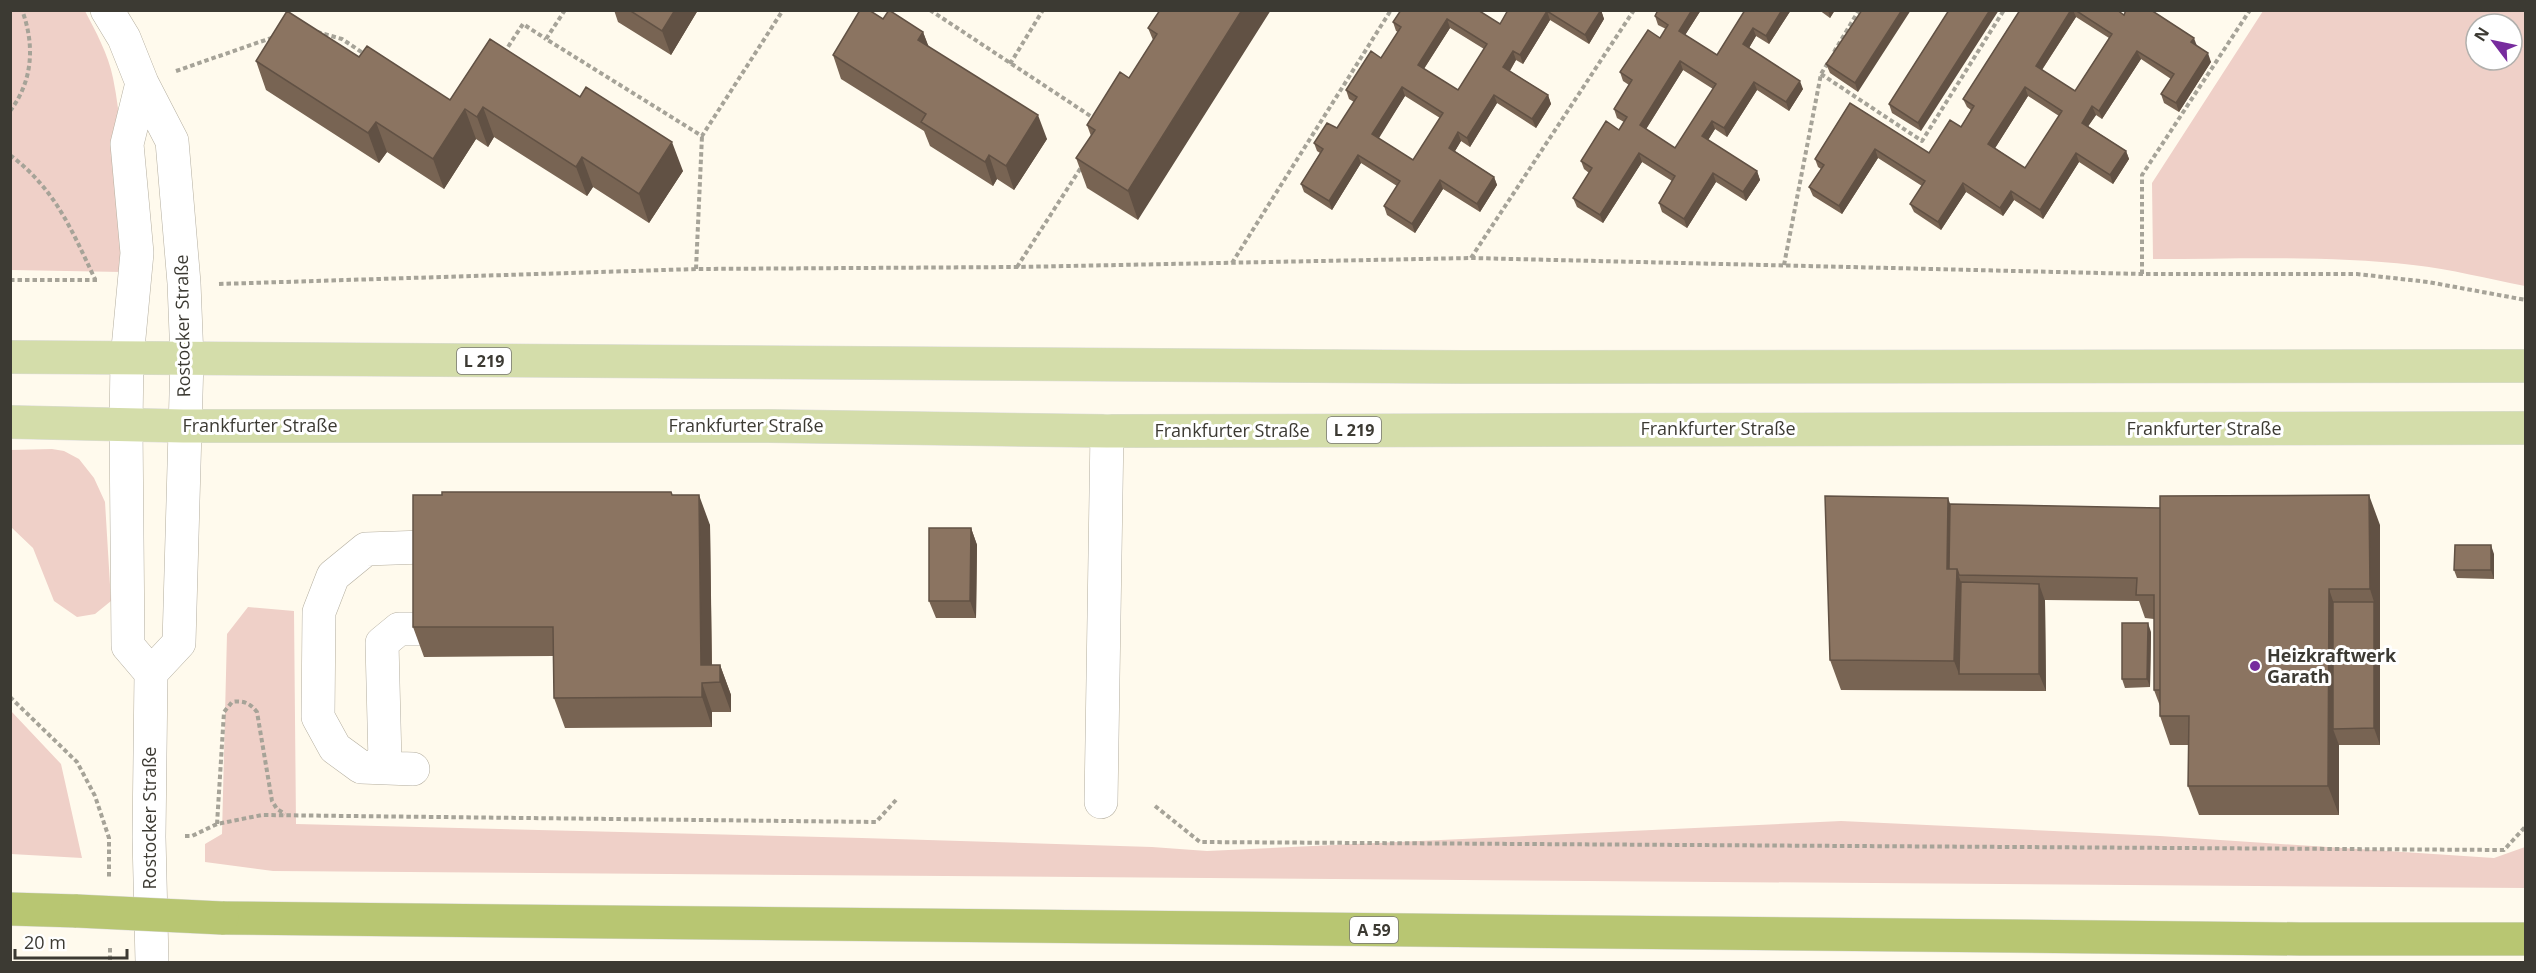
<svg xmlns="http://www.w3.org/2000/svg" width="2536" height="973" viewBox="0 0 2536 973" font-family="'Open Sans',sans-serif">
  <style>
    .green { fill: #efd0c8; fill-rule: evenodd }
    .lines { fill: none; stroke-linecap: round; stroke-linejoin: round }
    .minor-casing { stroke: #b4ae9f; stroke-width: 34 }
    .major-casing { stroke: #dcdcda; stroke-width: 34 }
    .highway-casing { stroke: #dcdcda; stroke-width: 34 }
    .path { stroke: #a6a398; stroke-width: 4; stroke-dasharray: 4.5 3; stroke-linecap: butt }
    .minor { stroke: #fff; stroke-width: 33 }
    .major { stroke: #d4ddaa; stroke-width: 33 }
    .highway { stroke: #b8c672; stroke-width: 33 }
    .highway-bridge-casing { stroke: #dcdcda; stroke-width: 34; stroke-linecap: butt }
    .highway-bridge { stroke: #b8c672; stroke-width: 33 }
    .wall { fill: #786453; fill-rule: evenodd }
    .shaded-wall { fill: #615144 }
    .building { fill: #8b7461; stroke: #615144; stroke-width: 1.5; fill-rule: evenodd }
    .poi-dot { fill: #772c9e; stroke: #fff; stroke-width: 2 }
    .labels { text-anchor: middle; stroke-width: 6; stroke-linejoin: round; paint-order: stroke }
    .shield { fill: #fff; stroke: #767570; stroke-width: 1.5 }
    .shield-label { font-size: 16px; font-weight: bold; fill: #3c3a33 }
    .street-label { font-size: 18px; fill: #3c3a33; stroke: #fff }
    .poi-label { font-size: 18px; font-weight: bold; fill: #3c3a33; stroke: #fff; text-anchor: start }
  </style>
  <rect width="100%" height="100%" fill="#fffaed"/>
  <path class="green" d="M11 11H85C96 32 108 54 113 78 126 142 123 207 122 272L11 270Z
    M2263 11H2525V286C2488 279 2451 269 2413 265 2327 255 2240 259 2153 259L2152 183ZM2476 24H2512V60H2476Z
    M52 449 64 451 79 459 94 478 105 502 111 601 95 614 77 617 54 601 33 548 11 527 10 450Z
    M248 607 294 611 296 824 862 838 1152 847 1207 851 1841 821 2160 836 2494 858 2525 847V888L273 871 205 862V844L222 834 227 634Z
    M11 711 61 764 82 858 11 854Z"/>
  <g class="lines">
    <g class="minor-casing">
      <path id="minor" d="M107 10 124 38 142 83 172 141 184 283 187 359 179 643 151 673
        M142 83 127 144 137 253 127 359 126 425 128 646 151 673 149 837 152 962
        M385 762 382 643 399 629H424
        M413 769 361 767 335 748 318 717 319 612 333 576 366 549 424 547
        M1101 802 1107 431"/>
    </g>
    <g class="major-casing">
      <path id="major" d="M10 357 1463 367 2526 366
        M10 422 183 426H768L1107 431 2526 428"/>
    </g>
    <g class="highway-casing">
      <path id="highway" d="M10 909 77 911
        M222 918 2300 939H2526"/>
    </g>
    <path class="path" d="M565 10 546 39 702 136 783 10
      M930 10 1095 119
      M317 32 342 39 366 55
      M1834 52 1859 10
      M504 53 523 24 546 39
      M1010 64 1043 10
      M176 71 274 37
      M1821 74 1922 141 2004 10
      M10 111C33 81 35 45 22 10
      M10 155C56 190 71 229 95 279
      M1471 258 1634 10
      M1232 263 1391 10
      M1784 265 1821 74 1829 61
      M1017 267 1082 166
      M696 269 702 136
      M2142 274V175L2250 10
      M10 280H100
      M219 284 696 269 1017 267 1471 258 2142 274H2357L2428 282 2526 300
      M10 697 77 762 95 796 109 838V878
      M1155 806 1200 842 2504 850 2526 826
      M217 824 224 712 232 702C243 700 250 703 257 712L272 801 277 809 285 814
      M185 836H192L217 824 262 815 876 822 896 800
      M110 948V962"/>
    <use href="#minor" class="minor"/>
    <use href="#major" class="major"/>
    <use href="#highway" class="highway"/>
    <g class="highway-bridge-casing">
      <path id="highway-bridge" d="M77 911 222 918"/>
    </g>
    <use href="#highway-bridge" class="highway-bridge"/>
  </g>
  <path class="wall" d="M614 10H698L671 55 618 22Z
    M1160 10 1138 220 1087 188 1076 158 1091 136 1087 125 1129 78 1153 40 1148 28Z
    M1401 10 1500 24 1508 10H1601L1604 19 1589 44 1550 20 1523 64 1516 60 1510 71 1548 95 1551 104 1536 128 1497 103 1470 147 1461 141 1455 151 1494 177 1497 185 1480 212 1443 189 1415 233 1387 215 1384 206 1397 186 1361 163 1332 210 1304 192 1301 184 1320 153 1317 151 1314 143 1337 128 1354 102 1349 99 1346 90 1381 58 1398 32 1396 31 1393 22ZM1450 28 1484 49 1458 90 1424 69ZM1405 96 1440 118 1413 160 1378 138Z
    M1701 10 1685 35 1717 55 1745 10H1791L1769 44 1756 36 1749 48 1803 89 1789 111 1757 90 1727 137 1715 129 1708 140 1757 171 1760 180 1746 201 1716 182 1687 228 1662 212 1659 203 1672 181 1642 162 1603 223 1577 207 1573 198 1589 173 1584 169 1581 161 1619 130 1624 122 1617 118 1614 109 1629 85 1623 81 1620 72 1660 38 1666 29 1658 25 1655 16ZM1683 70 1713 89 1675 148 1646 129Z
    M1819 10H1835L1830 18Z
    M1862 10 1858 92 1830 73 1826 64Z
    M1949 10 1921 131 1892 113 1889 104Z
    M2020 10H2117L2124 15 2197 46 2211 62 2179 112 2164 103 2161 94 2171 79 2141 59 2102 119 2096 115 2088 126 2126 151 2129 159 2113 184 2079 162 2043 219 2014 200 2003 216 1966 192 1941 230 1914 212 1910 204 1922 186 1878 158 1842 214 1813 196 1809 187 1821 169 1818 167 1815 159 1850 103 1929 153 1961 127 1971 110 1967 107 1963 99ZM2076 17 2109 38 2075 91 2042 70ZM2028 96 2059 116 2025 168 1995 148Z
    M883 19 923 32 928 46 1047 139 1014 190 997 179 993 186 930 146 924 131 841 79 833 55Z
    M490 39 683 171 649 223 593 187 587 196 494 137 488 147 476 139 444 189 387 152 379 163 266 90 256 61 450 100Z
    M673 495 710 525 712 665H720L731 695V712H712V727L565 728 554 698V656L424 657 413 627Z
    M1950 504 2380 525V745H2339V815H2199L2188 786V745H2170L2160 716V706L2154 690V619L2145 618 2139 601 2045 600 2046 691 1841 690 1830 660Z
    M971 528 977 545 976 618H936L929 601Z
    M2494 554V579L2457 578 2454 570Z
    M2151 632 2150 687 2125 688 2122 679Z"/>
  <path class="shaded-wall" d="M675 10H698L671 55 662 31Z
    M1242 10H1271L1138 220 1128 191Z
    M1601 10 1604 19 1589 44 1585 35Z
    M1692 10H1701L1682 40 1679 31Z
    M1782 10H1791L1769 44 1766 36Z
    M1828 10H1835L1830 18Z
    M1902 10H1911L1858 92 1855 83Z
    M1990 10H1999L1921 131 1918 123Z
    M2071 10H2073L2076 17 2039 74 2036 66Z
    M1547 11 1550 20 1523 64 1520 55Z
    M1447 19 1450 28 1421 73 1418 65Z
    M1753 28 1756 36 1746 53 1743 44Z
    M923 32 932 55 918 40Z
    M2194 38 2197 46 2191 42Z
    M1513 51 1516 60 1507 75 1503 67Z
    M2137 51 2141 59 2102 119 2099 111Z
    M2208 53 2211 62 2179 112 2176 103Z
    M1680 61 1683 70 1643 134 1640 125Z
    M1800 81 1803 89 1789 111 1786 102Z
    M1754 82 1757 90 1727 137 1724 128Z
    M1402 87 1405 96 1376 143 1372 134Z
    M2025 87 2028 96 1992 153 1988 144Z
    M1494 95 1497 103 1470 147 1467 138Z
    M1548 95 1551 104 1536 128 1532 119Z
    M2092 106 2096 115 2085 131 2082 123Z
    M483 107 494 137 488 147 477 117Z
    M465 109 476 139 444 189 433 159Z
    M1038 115 1047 139 1014 190 1006 166Z
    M1712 121 1715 129 1705 145 1702 136Z
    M376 122 387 152 379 163 368 133Z
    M1458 132 1461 141 1452 156 1449 148Z
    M672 142 683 171 649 223 639 194Z
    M1875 149 1878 158 1842 214 1839 206Z
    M2126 151 2129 159 2113 184 2110 175Z
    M1639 153 1642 162 1603 223 1600 215Z
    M2076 153 2079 162 2043 219 2040 210Z
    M989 155 997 179 993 186 985 162Z
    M1358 155 1361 163 1332 210 1329 201Z
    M582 157 593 187 587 196 576 167Z
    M1757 171 1760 180 1746 201 1743 192Z
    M1713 173 1716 182 1687 228 1684 219Z
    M1494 177 1497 185 1480 212 1477 204Z
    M1440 180 1443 189 1415 233 1412 224Z
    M1963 183 1966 192 1941 230 1938 222Z
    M2011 191 2014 200 2003 216 2000 208Z
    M699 495 710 525 712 683 701 665Z
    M2369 495 2380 525V745L2374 728V602L2370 589Z
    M1948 498 1959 528 1958 574 1967 599 1959 674 1954 661 1947 569Z
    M971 528 977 545 976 618 970 601Z
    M2491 545 2494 554V579L2491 570Z
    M2039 584 2045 601 2046 691 2039 674Z
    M2329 589 2339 619 2333 729 2339 745V815L2328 786Z
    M2148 623 2151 632 2150 687 2147 679Z
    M720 665 731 695V712L720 682Z
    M702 683 712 712V727L702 697Z"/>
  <path class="building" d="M629 10H675L662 31Z
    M860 10H869L883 19 889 10 923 32 918 40 1038 115 1006 166 989 155 985 162 921 122 926 114 833 55Z
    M1160 10H1242L1128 191 1076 158 1095 130 1087 125 1120 72 1129 78 1157 34 1148 28Z
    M1401 10H1478L1500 24 1508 10H1601L1585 35 1547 11 1520 55 1513 51 1503 67 1548 95 1532 119 1494 95 1467 138 1458 132 1449 148 1494 177 1477 204 1440 180 1412 224 1384 206 1400 181 1358 155 1329 201 1301 184 1323 149 1314 143 1327 123 1337 128 1357 97 1346 90 1371 51 1381 58 1401 27 1393 22ZM1447 19 1487 44 1458 90 1418 65ZM1402 87 1443 113 1413 160 1372 134Z
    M1658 10H1692L1679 31 1717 55 1745 10H1782L1766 36 1753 28 1743 44 1800 81 1786 102 1754 82 1724 128 1712 121 1702 136 1757 171 1743 192 1713 173 1684 219 1659 203 1675 176 1639 153 1600 215 1573 198 1592 168 1581 161 1606 121 1619 130 1627 117 1614 109 1632 80 1620 72 1648 30 1660 38 1668 25 1655 16ZM1680 61 1716 84 1675 148 1640 125Z
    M1862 10H1902L1855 83 1826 64Z
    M1949 10H1990L1918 123 1889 104Z
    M2020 10H2071L2036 66 2075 91 2112 34 2075 10H2117L2124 15 2126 10H2151L2194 38 2191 42 2208 53 2176 103 2161 94 2174 74 2137 51 2099 111 2092 106 2082 123 2126 151 2110 175 2076 153 2040 210 2011 191 2000 208 1963 183 1938 222 1910 204 1925 181 1875 149 1839 206 1809 187 1824 165 1815 159 1850 103 1929 153 1950 120 1961 127 1974 106 1963 99ZM2025 87 2062 111 2025 168 1988 144Z
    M287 11 359 57 367 46 450 100 490 39 580 97 586 87 672 142 639 194 582 157 576 167 483 107 477 117 465 109 433 159 376 122 368 133 256 61Z
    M442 492H671L672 495H699L701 665H720V682L702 683V697L554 698 553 627H413V495H442Z
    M2369 495 2370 589H2329L2328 786H2188L2189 716H2160V496Z
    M1825 496 1948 498 1947 569H1957L1954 661 1830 660Z
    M1950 504 2160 508V690H2154V595H2136L2137 578 1959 575 1957 569H1949Z
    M929 528H971L970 601H929Z
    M2455 545H2491V570H2454Z
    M1961 582 2039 584V674H1959Z
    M2333 602H2374V728L2333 729Z
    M2122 623H2148L2147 679H2122Z"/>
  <circle class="poi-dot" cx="2255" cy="666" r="6"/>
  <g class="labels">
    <g class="shield">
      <rect x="457" y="348" width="54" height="26" rx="4.5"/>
      <rect x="1327" y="417" width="54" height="26" rx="4.5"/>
      <rect x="1350" y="917" width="48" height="26" rx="4.5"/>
    </g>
    <g class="shield-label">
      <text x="484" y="367">L 219</text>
      <text x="1354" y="436">L 219</text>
      <text x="1374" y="936">A 59</text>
    </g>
    <g class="street-label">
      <text transform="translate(183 326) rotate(-91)" y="6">Rostocker Straße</text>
      <text x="260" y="432">Frankfurter Straße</text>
      <text x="746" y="432">Frankfurter Straße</text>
      <text x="1718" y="435">Frankfurter Straße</text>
      <text x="2204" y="435">Frankfurter Straße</text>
      <text x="1232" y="437">Frankfurter Straße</text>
      <text transform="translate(150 818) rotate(-90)" y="6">Rostocker Straße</text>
    </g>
    <g class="poi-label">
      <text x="2267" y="662">Heizkraftwerk<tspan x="2267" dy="21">Garath</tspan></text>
    </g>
  </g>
  <rect width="2536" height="973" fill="none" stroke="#3c3a33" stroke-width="24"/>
  <g transform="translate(2494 42) rotate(302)"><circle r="28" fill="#ffffff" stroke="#b1b0ad" stroke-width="1.5"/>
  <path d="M0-4.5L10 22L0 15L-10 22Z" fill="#772c9e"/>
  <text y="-9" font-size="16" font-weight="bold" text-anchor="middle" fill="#3c3a33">N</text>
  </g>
  <path d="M15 949v9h112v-9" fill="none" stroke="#3c3a33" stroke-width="3"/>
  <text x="24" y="949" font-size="18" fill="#3c3a33" stroke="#ffffff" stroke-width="4.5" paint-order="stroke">20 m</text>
</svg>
